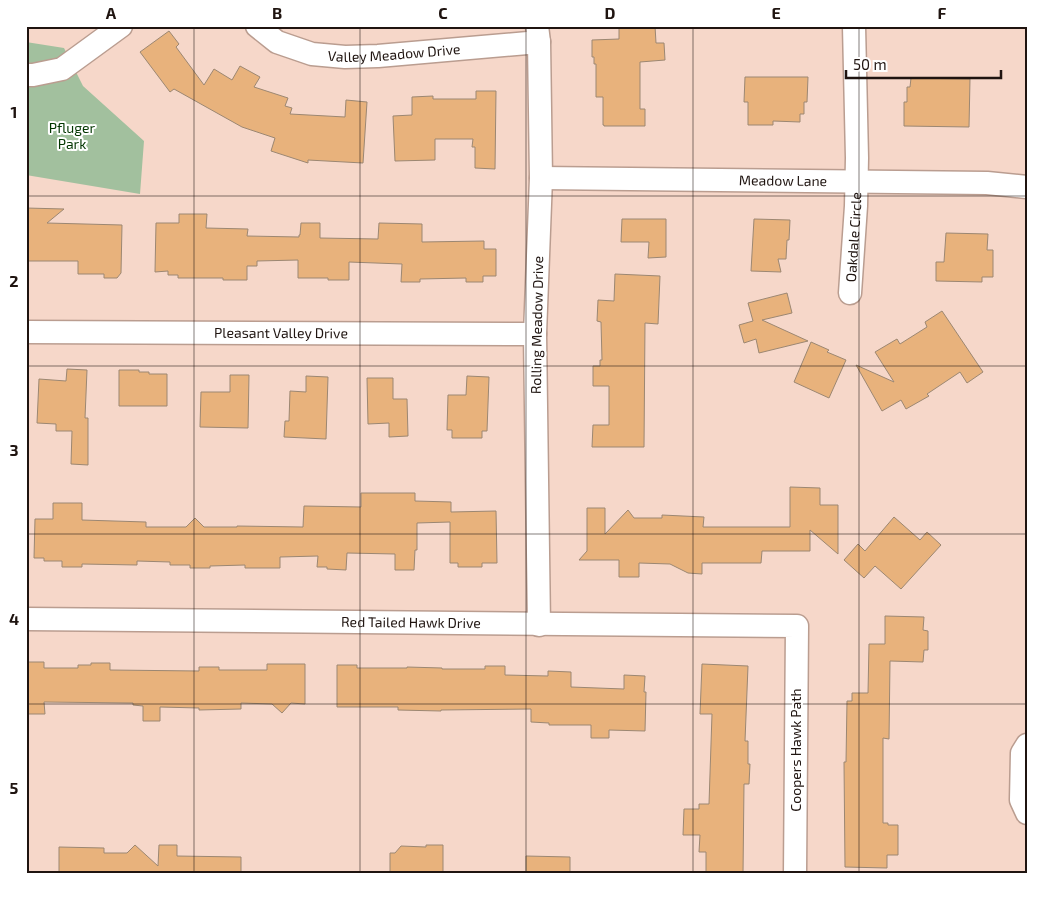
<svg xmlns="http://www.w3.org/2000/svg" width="1053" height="900" viewBox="0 0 1053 900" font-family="'Exo 2',sans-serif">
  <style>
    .green { fill: #a2c09e }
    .building { fill: #e8b27c; stroke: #9c8772 }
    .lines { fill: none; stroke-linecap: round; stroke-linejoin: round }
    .minor-casing { stroke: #ba9d90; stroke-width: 25 }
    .minor { stroke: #fff; stroke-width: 22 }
    .grid { fill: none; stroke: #1f1410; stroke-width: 1; stroke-opacity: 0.55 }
    .labels { text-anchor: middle; stroke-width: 4; stroke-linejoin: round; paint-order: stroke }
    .street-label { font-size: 14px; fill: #1f1410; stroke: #fff }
    .park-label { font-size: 14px; fill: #023600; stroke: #fff }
    .neatline { fill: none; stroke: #1f1410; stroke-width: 2 }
    .grid-label { font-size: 16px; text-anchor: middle; font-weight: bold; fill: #1f1410 }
  </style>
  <rect width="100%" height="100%" fill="#f6d7c9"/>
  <path class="green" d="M26 42 64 48 83 86 144 141 140 194 26 175Z"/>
  <path class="building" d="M619 26H655L656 43H664L665 60 640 62V109H645V126H604V125H603V97H596V64H594V57H592V40L619 39Z
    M169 31 179 44 176 47 204 85 214 69 232 80 240 66 260 77 254 87 288 98 285 106 292 108 290 114 345 117 346 100 367 102 363 163 308 160V163L271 151 275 138 242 127 174 89 170 92 140 52Z
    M745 77H808L807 102H804V114H800V122L773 121V125H748V102H744Z
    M911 78 970 79 969 127 904 126V102H907V87H910Z
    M476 91H496L495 169 475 168V147H472L473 139H435V160L395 161 393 116 412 115V97L433 96V99H476Z
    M26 208 64 209 47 223 122 225 121 273 117 278H104V274H78V261H26Z
    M179 214H207L206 228 248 229 247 236 299 237V235H300L301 223H320V238L378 239 379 223 422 224V242L484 241V249H496V276H483V282H466V278L420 279V282H401L402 264 349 262V280H328V278H298V260L257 261V266H247V280H223V278H178V275H168V271L155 272 156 223H179Z
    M622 219H666V257L648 258 649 242H621Z
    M754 219 790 220 789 240H787L786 259H778L781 272 751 271Z
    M946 233 988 234 987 250H993V277H982V282L936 281V262H944Z
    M615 274 660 276 658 324 645 323 644 447H592L593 425H609V386H593V366H600V360H602L601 322 597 321 598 300 614 301Z
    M787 293 792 313 762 320 808 341 759 353 756 339 744 343 739 325 753 321 748 303Z
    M942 311 983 372 967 383 960 372 927 394 929 396 906 409 901 400 882 411 856 365 894 382 875 352 897 339 900 344 927 327 925 322Z
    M811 342 829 350 827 352 846 360 829 398 794 382Z
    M67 369 87 370 85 418H88V465L71 464 72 431H56V424L37 423 39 379 66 381Z
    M119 370H139V372H149V374H167V406H119Z
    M230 375H249L248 428 200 427 201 392H230Z
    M306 376 328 377 326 439 284 437 285 421H289L290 391 306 392Z
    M467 376 489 377 487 431H482V438H452V430H447L448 395H466Z
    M367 378H393V399H407L408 436 389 437V423L368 424Z
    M790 487 820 488V505H838V554L810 530V551H762L761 563H702V574L688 573 670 564 639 563V577H619V560H579L587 551V508H605V534L628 510 634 518H662V515L704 517 703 527H790Z
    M361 493H415V501L451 502V512L496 511 497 563H482V567H458V563H450V522L417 523V550H415L414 570H395V554L347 553 346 570 327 569V567H317L318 556 280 557V568H245V565L210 566V568H190V565H170V562L137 561V565L82 564V567H62V561H44V558H34L35 519H53V503H82V520L146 522V527H186L195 518 204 527H237V526L303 527 304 506 361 507Z
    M894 517 920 540 927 532 941 545 901 589 875 566 864 578 844 560 858 544 865 551Z
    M885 616 924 617 923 630 928 631V650H924L923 662 890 661 889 739 883 738V823H888V825H898V855H887V868L845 867 844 762H846L847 701H852V693H868L869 644H885Z
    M26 662H44V668H78V665H91V663H110V670L199 671V667H219V670H267V664H305V704L291 703 282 713 272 704 241 703V709L199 710V708L160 707V721H143V706L133 705V703L44 702 45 714H26Z
    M702 664 748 666 745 741H748V764H750L749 784H744L743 874H706V852H699L700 835H683L684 809H699V804H709L712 714H700Z
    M337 665H357V668H407V667L442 668V669H485V666H505V675L548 676V671L571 672V687L624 689V675L645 676 644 692H646L645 731 609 730V738H591V725H549V723L531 722V709L441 710V711L398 710V707H337Z
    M135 845 158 866 159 845H177V856L241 857V874H59V847L104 848V853H127Z
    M426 845H443V874H390V853H395L401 846 426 847Z
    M526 856 570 857V874H526Z"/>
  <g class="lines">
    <g class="minor-casing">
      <g id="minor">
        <path id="s1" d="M257 26 277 42 312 54 345 57 378 56 539 42"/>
        <path d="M537 26 539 42 541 178 535 334 539 625"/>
        <path d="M26 75H33L62 69 121 26"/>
        <path id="s2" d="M541 178 987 183 1027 187"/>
        <path id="s3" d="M850 293 856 206 857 158 854 26"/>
        <path id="s4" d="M26 332 535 334"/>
        <path id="s5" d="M26 619 797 626 795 874"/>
        <path d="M1027 745 1022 753 1021 800 1027 813"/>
      </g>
    </g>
    <use href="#minor" class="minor"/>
  </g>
  <path class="grid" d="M194 26V874M360 26V874M526 26V874M693 26V874M859 26V874M26 196H1027M26 366H1027M26 534H1027M26 704H1027"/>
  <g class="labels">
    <g class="street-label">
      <text dy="5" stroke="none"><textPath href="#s1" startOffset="145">Valley Meadow Drive</textPath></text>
      <text dy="5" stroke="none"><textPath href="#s2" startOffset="242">Meadow Lane</textPath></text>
      <text dy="5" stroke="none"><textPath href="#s3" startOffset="56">Oakdale Circle</textPath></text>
      <text transform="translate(537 325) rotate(-89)" y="5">Rolling Meadow Drive</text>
      <text dy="5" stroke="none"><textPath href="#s4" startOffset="255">Pleasant Valley Drive</textPath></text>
      <text dy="5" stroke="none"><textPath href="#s5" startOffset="385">Red Tailed Hawk Drive</textPath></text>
      <text transform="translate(796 750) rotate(-90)" y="5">Coopers Hawk Path</text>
    </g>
    <g class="park-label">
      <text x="72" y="133">Pfluger<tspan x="72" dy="16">Park</tspan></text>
    </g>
  </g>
  <rect width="1053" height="900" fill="none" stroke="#ffffff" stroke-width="55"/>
  <path d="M846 70v8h155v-8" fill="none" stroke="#1f1410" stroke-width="2.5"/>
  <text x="853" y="70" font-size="15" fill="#1f1410" stroke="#ffffff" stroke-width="4" paint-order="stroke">50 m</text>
  <rect x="28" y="28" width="998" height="844" class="neatline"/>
  <g class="grid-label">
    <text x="111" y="19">A</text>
    <text x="277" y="19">B</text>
    <text x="443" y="19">C</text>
    <text x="610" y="19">D</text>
    <text x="776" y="19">E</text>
    <text x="942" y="19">F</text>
    <text x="14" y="118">1</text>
    <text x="14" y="287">2</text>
    <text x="14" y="456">3</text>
    <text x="14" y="625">4</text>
    <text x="14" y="794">5</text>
  </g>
</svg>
